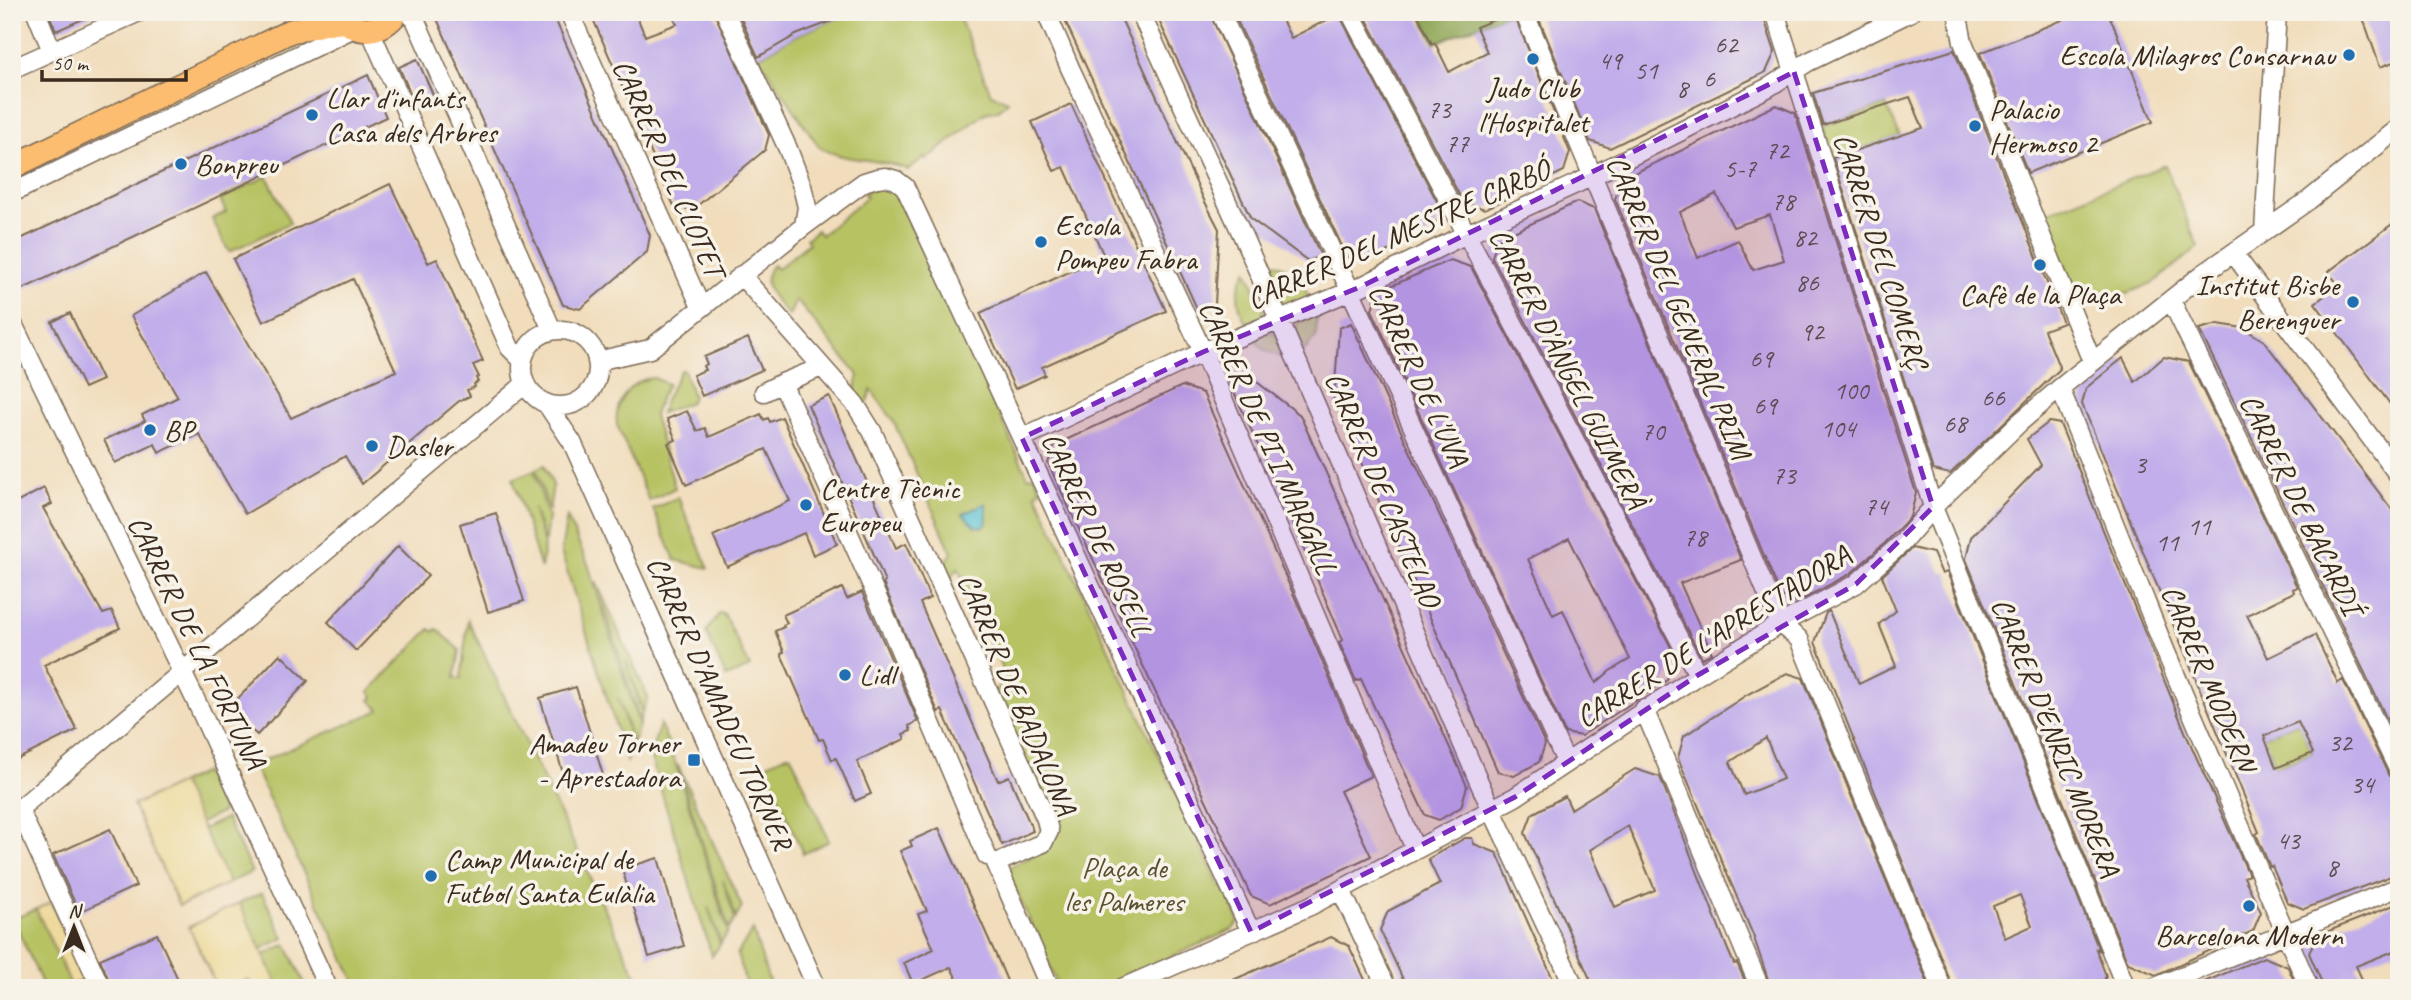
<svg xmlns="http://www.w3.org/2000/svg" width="2411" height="1000" viewBox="0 0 2411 1000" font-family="Caveat,sans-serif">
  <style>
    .green { fill: #b7c264; stroke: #797641; stroke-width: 2 }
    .forest { fill: #91a85a; stroke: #66693c; stroke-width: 2 }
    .sand { fill: #eeda9e; stroke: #94825e; stroke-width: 2 }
    .water { fill: #59c2d5; stroke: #4a767a; stroke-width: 2 }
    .building { fill: #c1aeea; fill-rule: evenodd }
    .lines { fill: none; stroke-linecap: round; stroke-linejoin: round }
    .minor-casing { stroke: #7b6955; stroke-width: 21 }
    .major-casing { stroke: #7b6955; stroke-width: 26 }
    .minor { stroke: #fff; stroke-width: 18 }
    .major { stroke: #fcbd6f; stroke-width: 23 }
    .marked { fill: #7b2cbf; fill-opacity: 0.2; stroke: #7b2cbf; stroke-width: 5; stroke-dasharray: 14 9; stroke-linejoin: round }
    .poi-dot { fill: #1f6fb2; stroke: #f7f3e8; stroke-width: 2.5 }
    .labels { text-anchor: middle; stroke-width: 7; stroke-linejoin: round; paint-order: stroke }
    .number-label { font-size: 26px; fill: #5c4b51 }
    .poi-label { font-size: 30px; fill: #3b2a1e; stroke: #f7f3e8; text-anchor: start }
    .street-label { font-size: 30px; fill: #3b2a1e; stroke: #f7f3e8 }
    .park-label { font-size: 30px; fill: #5a5030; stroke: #f7f3e8 }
  </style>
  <rect width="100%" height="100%" fill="#f7f3e8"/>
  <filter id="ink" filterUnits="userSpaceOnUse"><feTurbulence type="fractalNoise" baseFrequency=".0143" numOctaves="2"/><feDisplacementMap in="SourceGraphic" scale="14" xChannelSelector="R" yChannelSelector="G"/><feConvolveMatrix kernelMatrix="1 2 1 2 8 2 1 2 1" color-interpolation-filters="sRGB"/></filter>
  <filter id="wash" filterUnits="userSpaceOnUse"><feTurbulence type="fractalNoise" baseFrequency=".00686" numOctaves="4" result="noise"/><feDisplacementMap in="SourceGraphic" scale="28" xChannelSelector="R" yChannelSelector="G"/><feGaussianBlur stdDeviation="1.57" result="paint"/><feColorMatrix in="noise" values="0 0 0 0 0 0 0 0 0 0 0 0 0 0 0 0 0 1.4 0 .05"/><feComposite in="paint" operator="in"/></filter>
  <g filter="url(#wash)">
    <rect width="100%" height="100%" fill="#f1ddbc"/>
    <path class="green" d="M853 12H957L991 94 1008 101 998 110 985 113 926 160 924 157 908 170C879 157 846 163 819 147L759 57 795 36Z
      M1886 105 1900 136 1833 158 1822 126Z
      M2165 165 2198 247 2155 282 2103 303 2077 296 2044 214Z
      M267 176 290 223 229 252 212 219 226 212 220 199Z
      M879 187C898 188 904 201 913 216L909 219 993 401 998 399 1005 414 1000 416 1028 477 1034 475 1041 490 1036 493 1220 887 1225 885 1239 922 1232 930 1100 988H1059L1008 872 1010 867 1048 848 996 690 1005 675 958 568 948 582 942 567 952 553 893 420 871 390 866 407 854 393 859 376 796 300 789 316C776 301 756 284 773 265L777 269 809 243 806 239 817 230 821 235 867 197 863 193Z
      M1275 263C1294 269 1303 283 1311 301L1285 309 1282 306 1262 264Z
      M1247 270 1265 311 1262 313 1264 316 1246 323C1236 304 1235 288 1247 270Z
      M1317 314 1316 337 1304 351 1294 328 1300 321Z
      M1272 331 1273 334 1276 333 1287 359 1266 351 1254 339Z
      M681 370H684L693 397 690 402 661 413 665 400Z
      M654 378 668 384 660 398 654 415 675 488 649 501 617 425C614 403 630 379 654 378Z
      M544 465 553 485 549 511 536 469Z
      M534 470 548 517 545 542 533 508 544 545 541 569 513 479Z
      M678 497 708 567V568L675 560 653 509Z
      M567 517 588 564 639 726 633 743 618 697 632 746 627 762 561 552Z
      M596 581 648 697 643 711 626 661 642 713 640 722Z
      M720 613 724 614 750 667 726 677 706 632Z
      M468 620 642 988H358L253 765 380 710 370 700 373 697 369 692 430 629 434 632 437 629 460 650 455 678 461 679Z
      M2299 722 2313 753 2276 768 2269 749 2254 740Z
      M660 724 672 752 728 932 721 943 708 907 720 945 712 956 650 755Z
      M789 754 791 755 829 841 803 854 765 765Z
      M678 765 742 907 736 918 723 880 735 919 729 929Z
      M204 772 223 812 200 823 181 783Z
      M226 818 252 872 229 883 203 829Z
      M262 893 284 938 261 949 239 903Z
      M36 909 71 985 64 988H44L13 919Z
      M753 930 771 988H747L737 954Z
      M286 944 307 988H279L264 955Z"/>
    <path class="forest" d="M1420 12H1512L1435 43Z"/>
    <path class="sand" d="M181 783 229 883 179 906 133 805Z
      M51 902 86 978 71 985 36 909Z
      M239 903 279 988H253L248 979 230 988H217L189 927Z"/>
    <path class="water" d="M986 503 987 523 983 527 975 526 963 514Z"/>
    <g id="blocks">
      <path class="building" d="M48 12H99L56 31Z
        M434 12H552L650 235 647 252 580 309 563 305Z
        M590 12H635L645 36 677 24 671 12H714L769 135 765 150 692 210 674 206Z
        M738 12H852V13L796 35 758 57Z
        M1061 12H1118L1204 200 1219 229 1215 304 1199 313Z
        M1155 12H1209L1321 256 1308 261 1251 219Z
        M1233 12H1274L1277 17 1280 16 1291 38 1339 14 1441 209 1434 231 1364 262 1347 257Z
        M1363 12H1416L1432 44 1435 43 1449 72 1487 52 1476 27 1513 12 1570 152 1564 171 1485 209 1463 202Z
        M1536 12H1762L1775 52 1766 72 1610 148 1590 141Z
        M2082 12H2108L2153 122 2028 173 1980 53Z
        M2361 12H2399V60L2380 67Z
        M1954 50 2063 323 2044 330 2060 369 1950 474 1933 470 1833 158 1923 128 1910 97 1823 125 1813 93Z
        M417 59 435 99 416 107 399 67Z
        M368 75 386 117 21 290 12 272V243Z
        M1071 104 1166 311 1042 367 1045 375 1015 389 980 313 1104 256 1064 167 1054 171 1032 122Z
        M1776 105 1795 113 1916 493 1910 517 1885 543 1850 574 1797 602 1781 596 1615 199 1622 179ZM1716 194 1733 227 1770 215 1784 260 1753 270 1738 240 1698 258 1680 212Z
        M390 184 428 263 437 259 483 361 473 365 479 377 476 378 478 382 474 384 475 387 467 390 470 396 459 401 362 484 345 456 245 514 199 434 159 453 155 444 115 463 104 440 145 421 142 415 178 397 131 316 206 272 291 418 396 371 353 279 263 322 233 259Z
        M1577 202 1594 209 1741 560 1680 583 1712 653 1702 658 1492 257 1497 240Z
        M2399 219V416L2315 303 2339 285 2328 272Z
        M1450 260 1471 267 1675 655 1667 680 1581 736 1565 733 1372 310 1377 292ZM1569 538 1630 659 1610 671 1596 683 1563 610 1553 615 1528 559Z
        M70 313 102 380 84 388 52 322Z
        M1351 323 1545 744 1539 762 1514 776 1498 772 1334 399 1339 328Z
        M2218 324 2243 328 2264 341 2399 519V744L2199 329Z
        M748 338 762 370 702 396 693 375 705 370 703 366 707 364 704 357Z
        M2164 357 2189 362 2297 587 2293 589 2294 592 2247 615 2268 658 2315 635 2338 683 2343 680 2389 776 2399 782V873L2304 909 2287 902 2272 866 2270 867 2256 834 2259 832 2082 404 2086 388 2123 358 2135 382ZM2298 722 2313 753 2276 768 2264 736Z
        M1244 372 1300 415 1467 786 1461 807 1439 820 1425 815 1361 679 1356 681 1339 642 1343 640 1283 500 1228 379Z
        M1182 386 1203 393 1297 602 1371 776 1340 791 1371 856 1270 904 1251 896 1048 463 1055 445Z
        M829 396 896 548 906 543 915 562 930 598 920 603 998 781 1009 776 1033 831 1002 845 942 710 938 712 883 583 885 582 875 557 808 405Z
        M687 411 697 431 705 428 709 437 761 414 764 420 768 418 770 422 782 417 837 544 813 555 804 533 727 567 713 536 790 501 766 449 686 485 668 443 676 440 667 419Z
        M2049 422 2060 424 2186 734 2249 875 2244 877 2261 912 2253 931 2156 975 2128 963 1966 559 1971 537 2041 465 2027 439Z
        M44 488 52 504 43 508 103 614 112 611 120 628 44 665 77 730 12 762V505Z
        M496 513 524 601 488 612 460 524Z
        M398 546 428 576 356 651 328 622Z
        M1912 548 1933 553 1942 574 1947 572 2099 950 2096 949 2106 976 2101 988H1953L1815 642 1826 613 1829 611 1859 684 1896 666 1879 624 1896 611 1882 576ZM2020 895 2032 926 2005 938 1993 906Z
        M842 588 847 599 862 592 918 721 909 726 911 731 903 734 905 739 857 761 871 794 855 801 836 758 832 760 823 739 819 740 781 654 784 652 775 631 784 627 783 625 787 623 783 615Z
        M280 654 308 681 257 735 228 709Z
        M1787 673 1803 678 1930 988H1771L1753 935 1678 758 1684 736 1748 694ZM1766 738 1783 779 1744 795 1730 762Z
        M576 687 603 775 567 786 540 698Z
        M1635 769 1660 777 1728 950 1734 964 1737 963 1748 988H1594L1525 833 1532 814 1565 796 1571 809ZM1628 826 1655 890 1615 907 1590 850Z
        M939 828 999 962 1010 988H961L951 967 913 984 904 963 934 949 918 914 927 911 900 851 912 846 910 841Z
        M110 829 136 886 79 912 53 855Z
        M1465 838H1472L1474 844 1497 853 1557 988H1407L1380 930 1388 911 1440 884 1428 859Z
        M658 858 684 946 649 957 622 869Z
        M2399 903V949L2356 966 2366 988H2324L2309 953 2316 936Z
        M157 934 182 988H112L100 959Z
        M1331 937 1349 946 1369 988H1215Z
        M2264 957 2288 967 2297 988H2190Z"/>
    </g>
  </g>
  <g filter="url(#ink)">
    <use href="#blocks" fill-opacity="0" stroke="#7b6955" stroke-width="2"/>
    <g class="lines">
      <g class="minor-casing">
        <path id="minor" d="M36 12 52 51
          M407 12 415 19 552 330
          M569 12 701 307
          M725 12 788 149 802 186 807 207 804 226
          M1046 12 1070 68 1203 352 1415 849
          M1140 12 1245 241 1483 791 1575 988
          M1220 12 1357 305 1566 762
          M1350 12 1698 675
          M1524 12 1780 624 1799 639 1942 988
          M1775 12 1933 507 2126 988
          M1957 12 1963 42 2089 354 2094 359
          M370 30 510 348 522 360
          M12 69 139 12
          M12 193 354 28
          M2264 232 2277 12
          M2234 254 2399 476
          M741 275 855 404 872 431 1046 819 1049 831 1043 843 996 863 1050 988
          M2171 300 2399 771
          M12 322 197 703 328 988
          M522 368a38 38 0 1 1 76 0a38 38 0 1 1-76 0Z
          M597 361 650 349 804 226 864 182 877 178 886 177 896 180 905 187 1251 932
          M822 367 782 383 889 624 987 856
          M2060 388 2165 650 2309 988
          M764 392 782 383
          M546 403 572 442 817 988
          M1022 438 1203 352 1360 287 1454 240 1580 182 1769 87 1808 62 1911 12
          M1644 709 1760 988
          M19 809 101 988
          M12 815 525 384
          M1341 890 1387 988
          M1122 988 1310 906 1515 797 1698 675 1780 624 1856 584 1902 543 1933 507 2019 423 2060 388 2203 274 2309 200 2399 128
          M2153 988 2399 887"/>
      </g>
      <g class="major-casing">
        <path id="major" d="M340 12C352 38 384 33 397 12
          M12 167 291 31 331 22H346"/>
      </g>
      <use href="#minor" class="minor"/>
      <use href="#major" class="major"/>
    </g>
  </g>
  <path class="marked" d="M1794 72 1933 507 1856 584 1698 675 1515 797 1251 932 1022 438 1203 352 1360 287Z"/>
  <g class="poi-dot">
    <circle cx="2349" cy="55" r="7"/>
    <circle cx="1533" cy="59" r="7"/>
    <circle cx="312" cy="115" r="7"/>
    <circle cx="1975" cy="126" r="7"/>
    <circle cx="181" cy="164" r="7"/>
    <circle cx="1041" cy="242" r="7"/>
    <circle cx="2040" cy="265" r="7"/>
    <circle cx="2353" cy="302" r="7"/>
    <circle cx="150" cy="430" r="7"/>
    <circle cx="372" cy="446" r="7"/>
    <circle cx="806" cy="505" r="7"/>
    <circle cx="845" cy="675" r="7"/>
    <rect x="687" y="753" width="14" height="14" rx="3.5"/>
    <circle cx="431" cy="876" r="7"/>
    <circle cx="2249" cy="906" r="7"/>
  </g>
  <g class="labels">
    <g class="number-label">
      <text x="1726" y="53">62</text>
      <text x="1610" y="69">49</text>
      <text x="1646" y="79">51</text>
      <text x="1709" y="87">6</text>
      <text x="1682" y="97">8</text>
      <text x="1439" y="118">73</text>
      <text x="1457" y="152">77</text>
      <text x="1777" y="159">72</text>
      <text x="1740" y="177">5-7</text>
      <text x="1783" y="210">78</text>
      <text x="1805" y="246">82</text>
      <text x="1807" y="291">86</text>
      <text x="1812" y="340">92</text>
      <text x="1761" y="367">69</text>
      <text x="1851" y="399">100</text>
      <text x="1993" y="406">66</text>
      <text x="1765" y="414">69</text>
      <text x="1955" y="432">68</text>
      <text x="1838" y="437">104</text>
      <text x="1653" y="440">70</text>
      <text x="2140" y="473">3</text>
      <text x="1784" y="484">73</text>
      <text x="1876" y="515">74</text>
      <text x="2199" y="535">11</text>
      <text x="1695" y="546">78</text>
      <text x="2167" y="551">11</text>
      <text x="2340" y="751">32</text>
      <text x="2362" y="793">34</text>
      <text x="2288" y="849">43</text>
      <text x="2332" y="876">8</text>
    </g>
    <g class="poi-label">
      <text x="2335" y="65" text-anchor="end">Escola Milagros Consarnau</text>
      <text x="1533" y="98" text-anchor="middle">Judo Club<tspan x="1533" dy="34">l'Hospitalet</tspan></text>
      <text x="326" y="108">Llar d'infants<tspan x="326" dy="34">Casa dels Arbres</tspan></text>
      <text x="1989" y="119">Palacio<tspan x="1989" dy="34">Hermoso 2</tspan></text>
      <text x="195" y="174">Bonpreu</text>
      <text x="1055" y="235">Escola<tspan x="1055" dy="34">Pompeu Fabra</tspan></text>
      <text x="2339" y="295" text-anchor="end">Institut Bisbe<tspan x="2339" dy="34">Berenguer</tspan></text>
      <text x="2040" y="304" text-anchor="middle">Cafè de la Plaça</text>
      <text x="164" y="440">BP</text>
      <text x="386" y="456">Dasler</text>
      <text x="820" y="498">Centre Tècnic<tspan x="820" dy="34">Europeu</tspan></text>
      <text x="859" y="685">Lidl</text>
      <text x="680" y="753" text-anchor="end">Amadeu Torner<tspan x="680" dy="34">- Aprestadora</tspan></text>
      <text x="445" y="869">Camp Municipal de<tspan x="445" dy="34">Futbol Santa Eulàlia</tspan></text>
      <text x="2249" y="945" text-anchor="middle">Barcelona Modern</text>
    </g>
    <g class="street-label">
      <text transform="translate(669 168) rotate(66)" y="10">CARRER DEL CLOTET</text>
      <text transform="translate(1398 234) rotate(-24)" y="10">CARRER DEL MESTRE CARBÓ</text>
      <text transform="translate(1881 251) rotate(72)" y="10">CARRER DEL COMERÇ</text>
      <text transform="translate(1679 307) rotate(67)" y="10">CARRER DEL GENERAL PRIM</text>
      <text transform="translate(1568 368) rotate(63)" y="10">CARRER D'ÀNGEL GUIMERÀ</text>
      <text transform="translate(1419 375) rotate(65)" y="10">CARRER DE L'UVA</text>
      <text transform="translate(1268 437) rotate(66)" y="10">CARRER DE PI I MARGALL</text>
      <text transform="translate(1383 489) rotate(67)" y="10">CARRER DE CASTELAO</text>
      <text transform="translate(2301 504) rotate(64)" y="10">CARRER DE BACARDÍ</text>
      <text transform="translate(1097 534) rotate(65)" y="10">CARRER DE ROSELL</text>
      <text transform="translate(1713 636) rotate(-32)" y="10">CARRER DE L'APRESTADORA</text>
      <text transform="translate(197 642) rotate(64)" y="10">CARRER DE LA FORTUNA</text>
      <text transform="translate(2209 678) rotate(67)" y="10">CARRER MODERN</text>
      <text transform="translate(1017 694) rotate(67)" y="10">CARRER DE BADALONA</text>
      <text transform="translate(720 703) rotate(66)" y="10">CARRER D'AMADEU TORNER</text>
      <text transform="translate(2056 737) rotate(68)" y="10">CARRER D'ENRIC MORERA</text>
    </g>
    <g class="park-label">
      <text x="1124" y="877">Plaça de<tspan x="1124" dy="34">les Palmeres</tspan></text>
    </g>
  </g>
  <rect width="2411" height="1000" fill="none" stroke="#f7f3e8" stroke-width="42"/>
  <g transform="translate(74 927)" stroke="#f7f3e8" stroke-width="5" paint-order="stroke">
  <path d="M0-5L12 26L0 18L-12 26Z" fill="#3b2a1e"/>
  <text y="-10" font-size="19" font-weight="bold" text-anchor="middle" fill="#3b2a1e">N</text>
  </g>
  <path d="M42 70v10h144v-10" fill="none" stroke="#3b2a1e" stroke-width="3.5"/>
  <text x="52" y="70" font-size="21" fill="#3b2a1e" stroke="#f7f3e8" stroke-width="5" paint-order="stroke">50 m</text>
</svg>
